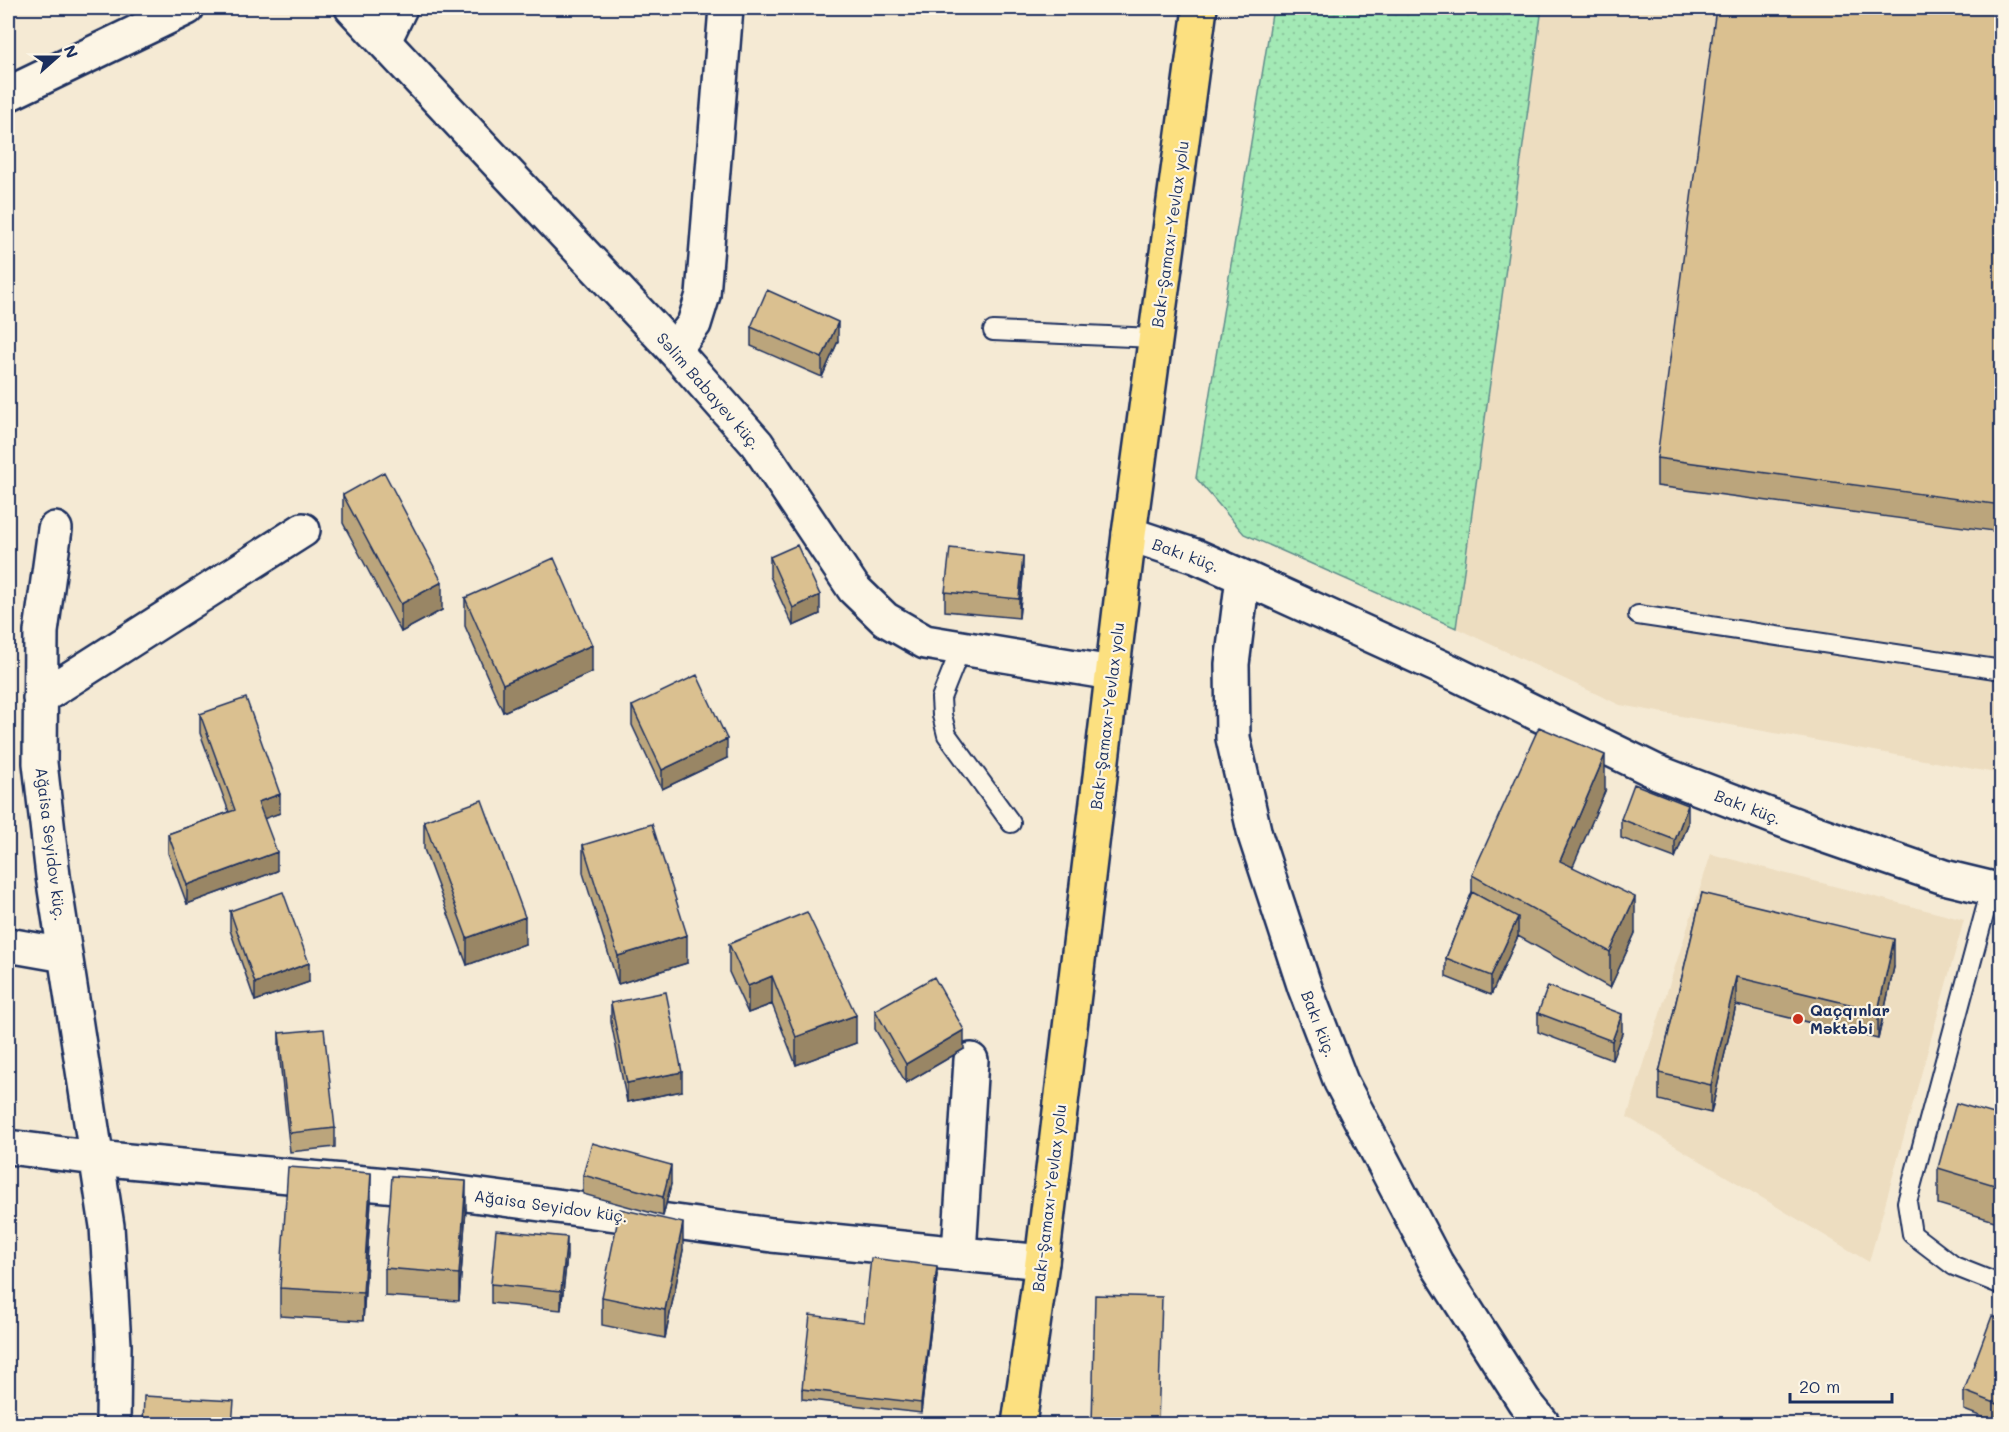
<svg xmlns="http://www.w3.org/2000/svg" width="2009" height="1432" viewBox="0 0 2009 1432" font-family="Mali,sans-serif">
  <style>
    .built { fill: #edddc0 }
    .grass { fill: url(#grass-dots); stroke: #5f8c8a; stroke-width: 1.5 }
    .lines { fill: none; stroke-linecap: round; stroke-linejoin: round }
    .service-casing { stroke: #1b2f5e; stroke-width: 22 }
    .minor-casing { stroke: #1b2f5e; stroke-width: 38 }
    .tertiary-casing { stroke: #1b2f5e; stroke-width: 38 }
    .trunk-casing { stroke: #1b2f5e; stroke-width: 38 }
    .service { stroke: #fcf5e5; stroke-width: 18 }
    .minor { stroke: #fcf5e5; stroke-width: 33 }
    .tertiary { stroke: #fcf5e5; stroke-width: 33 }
    .trunk { stroke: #fce080; stroke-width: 33 }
    .wall { fill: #bba57c; stroke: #1b2f5e; stroke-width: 1.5 }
    .shaded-wall { fill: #998665; stroke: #1b2f5e; stroke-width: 1.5 }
    .building { fill: #dac090; stroke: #1b2f5e; stroke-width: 1.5 }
    .poi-dot { fill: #c8321e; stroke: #fcf5e5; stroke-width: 2 }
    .labels { text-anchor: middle; stroke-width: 4.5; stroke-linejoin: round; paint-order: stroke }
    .street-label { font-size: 16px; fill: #1b2f5e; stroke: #fcf5e5 }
    .poi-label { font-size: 16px; font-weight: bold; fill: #1b2f5e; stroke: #fcf5e5; text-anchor: start }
  </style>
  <defs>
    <pattern id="grass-dots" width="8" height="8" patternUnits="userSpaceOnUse" patternTransform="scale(1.5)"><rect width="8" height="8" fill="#a3e9b5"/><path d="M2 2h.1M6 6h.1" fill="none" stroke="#8cc89e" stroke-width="1.8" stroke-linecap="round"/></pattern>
  </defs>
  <rect width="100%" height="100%" fill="#f5ead4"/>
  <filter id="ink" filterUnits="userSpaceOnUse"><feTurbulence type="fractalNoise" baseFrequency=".0167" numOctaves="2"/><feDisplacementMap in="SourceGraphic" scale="12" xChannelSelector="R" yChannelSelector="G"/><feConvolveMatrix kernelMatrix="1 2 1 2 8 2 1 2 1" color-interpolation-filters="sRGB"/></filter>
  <g filter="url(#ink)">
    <path class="built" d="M1542 8H2001V774L1620 705 1456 628Z
      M1711 854 1964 920 1869 1262 1627 1117Z"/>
    <path class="grass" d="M1273 8H1542L1456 628 1244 534 1196 478Z"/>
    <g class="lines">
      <g class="service-casing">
        <path id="service" d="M993 331 1155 338
          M1638 615 2002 670
          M961 648 941 698 942 715 947 735 1011 823
          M1991 889 1907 1202 1912 1234 1954 1266 2002 1285"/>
      </g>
      <g class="minor-casing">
        <path id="minor" d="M384 41 400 8
          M8 94 187 8
          M674 350 694 324 703 295 726 8
          M55 529 41 632 40 763 53 876 107 1226 114 1345 113 1424
          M1129 534 1195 556 1243 577 1456 674 1657 772 1811 831 1944 877 2002 891
          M1243 577 1232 664 1233 738 1255 835 1305 988 1341 1082 1436 1263 1524 1401 1543 1424
          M40 698 303 530
          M8 945 65 955
          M8 1147 96 1158 429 1189 772 1235 1042 1262
          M959 1253 971 1060"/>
      </g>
      <g class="tertiary-casing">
        <path id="tertiary" d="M352 8 674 350 757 444 854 589 885 619 925 642 1112 673"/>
      </g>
      <g class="trunk-casing">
        <path id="trunk" d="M1019 1424 1042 1262 1129 534 1200 8"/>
      </g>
      <use href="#service" class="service"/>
      <use href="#minor" class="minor"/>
      <use href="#tertiary" class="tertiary"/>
      <use href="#trunk" class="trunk"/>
    </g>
    <path class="wall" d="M2001 8V532L1657 486V458Z
      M751 327 838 341 822 377 751 346Z
      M343 495 442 610 401 632 343 523Z
      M770 557 820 614 793 626 770 576Z
      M1023 575 1019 618 945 611V592Z
      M465 598 592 672 503 712 465 626Z
      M632 706 727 758 662 789 632 725Z
      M200 714 280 813 264 818 277 871 187 904 168 853V834L229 812 200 733Z
      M1605 791 1572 867 1635 933 1610 988 1518 936 1491 995 1446 977V958L1472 892V875Z
      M1621 819 1688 824 1675 858 1621 838Z
      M424 821 525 944 467 965 424 849Z
      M583 845 687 963 618 984 583 873Z
      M1702 893 1894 967 1878 1039 1736 1005 1711 1113 1659 1100V1073Z
      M230 911 309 982 255 1001 230 930Z
      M729 944 856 1043 796 1065 772 1004 748 1013 729 972Z
      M611 1003 682 1091 627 1102 611 1022Z
      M875 1010 964 1049 906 1083 875 1029Z
      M1538 1013 1622 1033 1612 1060 1538 1032Z
      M279 1033 335 1128V1147L290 1152 279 1052Z
      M2001 1116V1223L1938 1204V1168Z
      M583 1175 671 1184 663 1216 583 1194Z
      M371 1200 363 1321 280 1316V1288Z
      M466 1209 459 1301 385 1296V1268Z
      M683 1250 665 1338 602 1325V1297Z
      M567 1256 561 1310 491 1303V1284Z
      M937 1275 921 1413 802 1399V1389L864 1322Z
      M2001 1319 2000 1424 1964 1410V1391Z"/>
    <path class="shaded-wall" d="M838 322V341L822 377V358Z
      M1023 556V575L1019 618V599Z
      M442 582V610L401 632V604Z
      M820 595V614L793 626V608Z
      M592 645V672L503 712V684Z
      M727 739V758L662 789V770Z
      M1605 755V791L1560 897V861Z
      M280 794V813L258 821V802Z
      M1688 805V824L1675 858V840Z
      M277 852V871L187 904V885Z
      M1635 897V933L1610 988V952Z
      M525 917V944L467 965V938Z
      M1518 917V936L1491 995V976Z
      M687 935V963L618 984V956Z
      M1894 939V967L1878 1039V1011Z
      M309 963V982L255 1001V983Z
      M772 976V1004L748 1013V986Z
      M1736 977V1005L1711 1113V1085Z
      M1622 1014V1033L1612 1060V1041Z
      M856 1015V1043L796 1065V1037Z
      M964 1030V1049L906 1083V1064Z
      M682 1072V1091L627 1102V1083Z
      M671 1165V1184L663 1216V1197Z
      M371 1173V1200L363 1321V1293Z
      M466 1181V1209L459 1301V1274Z
      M683 1223V1250L665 1338V1310Z
      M567 1237V1256L561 1310V1291Z
      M937 1266V1275L921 1413V1403Z
      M2001 1401V1420L2000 1424V1405Z"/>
    <path class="building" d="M1716 8H2001V505L1657 458Z
      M767 290 838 322 822 358 751 327Z
      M384 472 442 582 401 604 343 495Z
      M797 545 820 595 793 608 770 557Z
      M950 548 1023 556 1019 599 945 592Z
      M554 558 592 645 503 684 465 598Z
      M697 675 727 739 662 770 632 706Z
      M246 698 280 794 258 802 277 852 187 885 168 834 235 810 200 714Z
      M1539 727 1605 755 1560 861 1635 897 1610 952 1472 875Z
      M1634 784 1688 805 1675 840 1621 819Z
      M482 800 525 917 467 938 424 821Z
      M652 824 687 935 618 956 583 845Z
      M283 892 309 963 255 983 230 911Z
      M1472 892 1518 917 1491 976 1446 958Z
      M1702 893 1894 939 1878 1011 1736 977 1711 1085 1659 1073Z
      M807 912 856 1015 796 1037 772 976 748 986 729 944Z
      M934 977 964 1030 906 1064 875 1010Z
      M1548 986 1622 1014 1612 1041 1538 1013Z
      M666 992 682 1072 627 1083 611 1003Z
      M324 1029 335 1128 290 1133 279 1033Z
      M1956 1103 2001 1116V1187L1938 1168Z
      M592 1143 671 1165 663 1197 583 1175Z
      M288 1167 371 1173 363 1293 280 1288Z
      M392 1176 466 1181 459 1274 385 1268Z
      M620 1209 683 1223 665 1310 602 1297Z
      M496 1230 567 1237 561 1291 491 1284Z
      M871 1258 937 1266 921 1403 802 1389 810 1315 864 1322Z
      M1095 1295 1162 1297 1158 1425H1092Z
      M1992 1316 2001 1319V1401L2000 1405 1964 1391Z
      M144 1396 234 1401 232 1425H143Z"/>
  </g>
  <circle class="poi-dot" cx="1798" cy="1019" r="6"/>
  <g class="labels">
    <g class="street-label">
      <text transform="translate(1170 234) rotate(-82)" y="6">Bakı-Şamaxı-Yevlax yolu</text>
      <text transform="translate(709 391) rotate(49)" y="6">Səlim Babayev küç.</text>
      <text transform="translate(1186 555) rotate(20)" y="6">Bakı küç.</text>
      <text transform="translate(1107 716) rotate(-83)" y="6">Bakı-Şamaxı-Yevlax yolu</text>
      <text transform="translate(1748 807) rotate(21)" y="6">Bakı küç.</text>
      <text transform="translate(51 844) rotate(83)" y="6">Ağaisa Seyidov küç.</text>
      <text transform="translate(1319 1024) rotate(69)" y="6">Bakı küç.</text>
      <text transform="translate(1049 1198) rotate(-83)" y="6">Bakı-Şamaxı-Yevlax yolu</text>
      <text transform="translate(551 1206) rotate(8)" y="6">Ağaisa Seyidov küç.</text>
    </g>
    <g class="poi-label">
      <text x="1810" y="1016">Qaçqınlar<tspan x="1810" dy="18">Məktəbi</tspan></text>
    </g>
  </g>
  <rect width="2009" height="1432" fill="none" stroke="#fcf5e5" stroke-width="30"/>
  <rect x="15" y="15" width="1979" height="1402" fill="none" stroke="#1b2f5e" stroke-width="2" filter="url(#ink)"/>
  <g transform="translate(57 57) rotate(69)" stroke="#fcf5e5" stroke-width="4.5" paint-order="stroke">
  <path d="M0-4.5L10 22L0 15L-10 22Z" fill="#1b2f5e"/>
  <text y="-9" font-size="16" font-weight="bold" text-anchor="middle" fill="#1b2f5e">N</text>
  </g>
  <path d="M1790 1393v9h102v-9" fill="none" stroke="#1b2f5e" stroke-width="3"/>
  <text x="1799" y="1393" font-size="18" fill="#1b2f5e" stroke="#fcf5e5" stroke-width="4.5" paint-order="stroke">20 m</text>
</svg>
